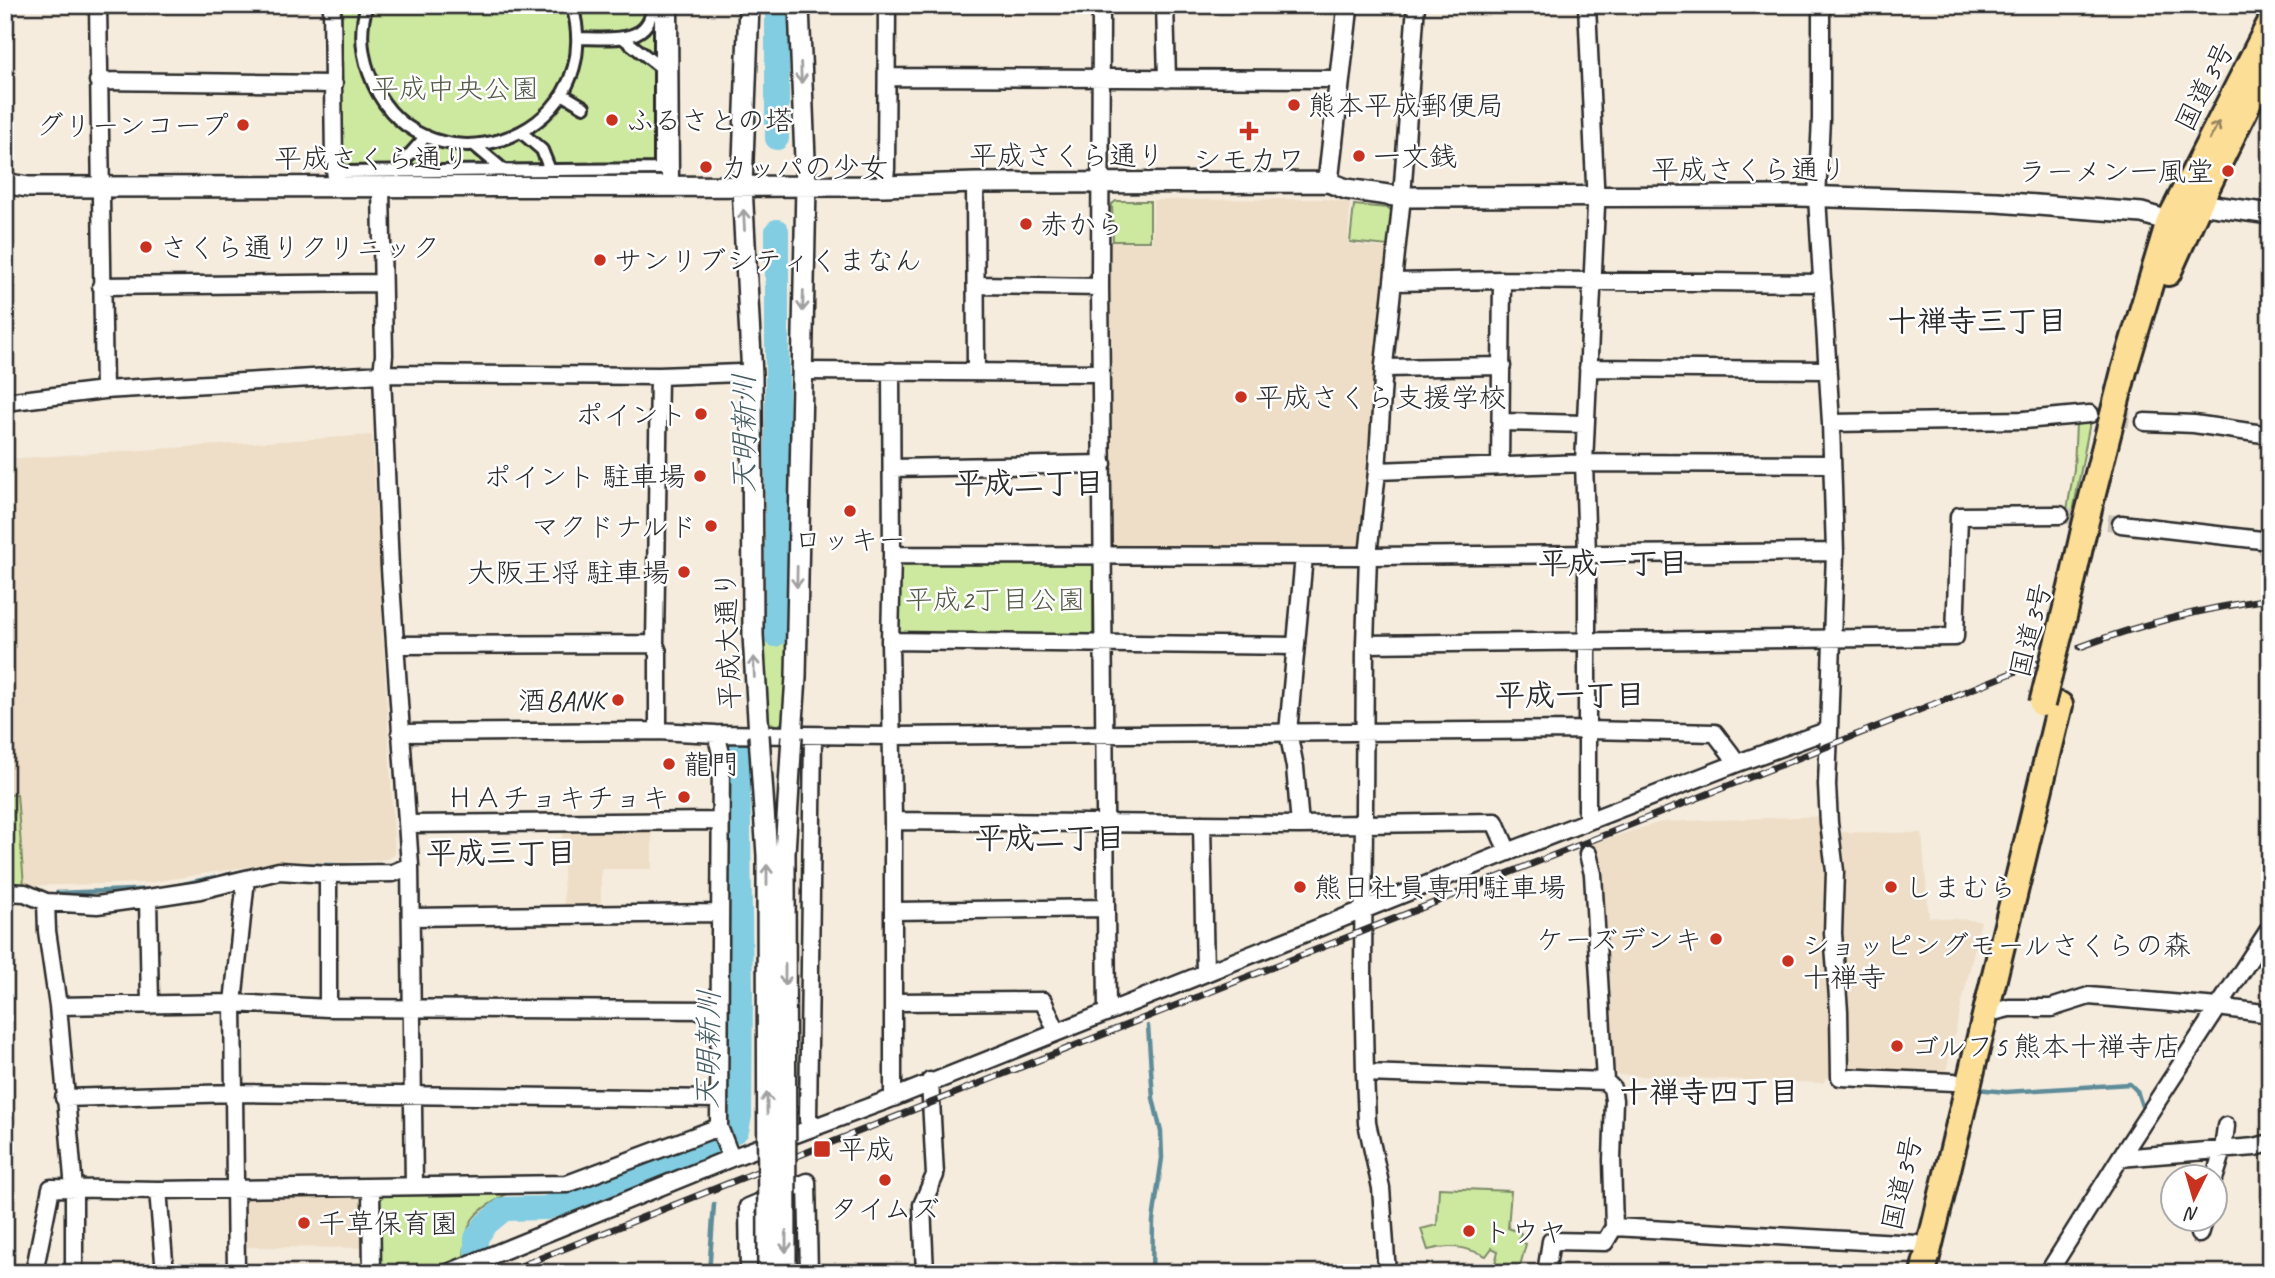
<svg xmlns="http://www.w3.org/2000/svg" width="2275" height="1278" viewBox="0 0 2275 1278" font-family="Caveat,'Klee One',sans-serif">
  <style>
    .built { fill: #eedec7 }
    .green { fill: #cde9a0; stroke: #7c8a66; stroke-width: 2 }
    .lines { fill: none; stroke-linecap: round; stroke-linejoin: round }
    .stream { stroke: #5f8c99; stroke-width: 4.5 }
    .river { stroke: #82cde2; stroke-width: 24 }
    .minor-tunnel { stroke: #cdc5ba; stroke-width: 16; stroke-dasharray: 16 8; stroke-linecap: butt }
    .pedestrian-casing { stroke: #2b2b2b; stroke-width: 16 }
    .minor-casing { stroke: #2b2b2b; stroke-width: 21 }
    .tertiary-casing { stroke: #2b2b2b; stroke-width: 24 }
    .trunk-casing { stroke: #2b2b2b; stroke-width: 30 }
    .pedestrian { stroke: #fff; stroke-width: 10 }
    .minor { stroke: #fff; stroke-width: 16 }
    .tertiary { stroke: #fff; stroke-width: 19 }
    .trunk { stroke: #fdde96; stroke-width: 24 }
    .rail-casing { stroke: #2b2b2b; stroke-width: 7 }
    .rail { stroke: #fff; stroke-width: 4.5; stroke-dasharray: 13; stroke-linecap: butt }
    .tertiary-bridge-casing { stroke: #2b2b2b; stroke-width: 24; stroke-linecap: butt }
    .trunk-bridge-casing { stroke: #2b2b2b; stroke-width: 30; stroke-linecap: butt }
    .tertiary-bridge { stroke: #fff; stroke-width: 19 }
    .trunk-bridge { stroke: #fdde96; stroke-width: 24 }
    .oneway { stroke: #a0a0a0 }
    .oneway2 { stroke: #948460 }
    .poi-dot { fill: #c8321e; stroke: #fff; stroke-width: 2.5 }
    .labels { text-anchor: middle; stroke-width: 5; stroke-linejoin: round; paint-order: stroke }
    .street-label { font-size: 28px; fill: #2b2b2b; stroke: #fff }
    .park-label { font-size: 28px; fill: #545a48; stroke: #fff }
    .poi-label { font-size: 28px; fill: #2b2b2b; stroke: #fff; text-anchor: start }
    .neighbourhood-label { font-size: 30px; font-weight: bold; fill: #2b2b2b; stroke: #fff }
    .water-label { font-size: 30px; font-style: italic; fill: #455c62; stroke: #fff }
  </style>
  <rect width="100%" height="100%" fill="#f5ecde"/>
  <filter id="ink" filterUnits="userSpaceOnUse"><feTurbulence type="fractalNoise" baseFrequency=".0143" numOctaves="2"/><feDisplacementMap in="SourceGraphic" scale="14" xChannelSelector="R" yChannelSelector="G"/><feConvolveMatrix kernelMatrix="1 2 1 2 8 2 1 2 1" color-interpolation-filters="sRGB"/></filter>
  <g filter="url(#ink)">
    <path class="built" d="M1326 199 1350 203 1348 244 1387 248 1360 547H1110L1107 242 1152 243 1153 200Z
      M372 435 395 855 387 859 342 863 283 861 147 883 24 886 17 794 5 795V459Z
      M1822 816 1833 832 1922 833 1929 917 1981 921 1945 1076 1829 1075 1823 1083 1614 1075 1598 878 1587 845 1661 822Z
      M652 821V869H601V915H564L562 822Z
      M244 1194 364 1195 368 1248 242 1247 240 1198Z"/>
    <path class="green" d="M342 5H662L664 169 341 172Z
      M1116 201H1150V241H1113L1112 204Z
      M1354 205 1388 208 1392 211 1388 246 1350 242Z
      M2090 422 2073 512 2067 510 2074 469 2076 423Z
      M901 561H1090L1093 566V634L1089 638H902L896 632V566Z
      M761 635H790L786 719 778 726 768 722Z
      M17 794 24 886 5 885V795Z
      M1439 1188 1511 1191 1508 1228 1521 1233 1519 1240 1526 1244 1518 1273H1493L1498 1251 1492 1248 1486 1256C1466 1247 1450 1244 1428 1250L1421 1229 1437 1225Z
      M376 1192H510C475 1213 466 1214 464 1258L430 1273H376Z"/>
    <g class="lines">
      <path class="stream" d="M279 864 375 866
        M226 875 246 871
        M170 887 215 877
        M57 893 158 889
        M1148 1026 1153 1098 1161 1132 1162 1158 1153 1221 1152 1273
        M1977 1089 2006 1092 2130 1084 2137 1091 2143 1109
        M709 1273 714 1204"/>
      <path class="river" d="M777 138V5
        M775 635 777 617V231
        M476 1254V1238L486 1224 504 1209 546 1208 648 1176 737 1130 740 1116 741 992 738 747"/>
      <path class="minor-tunnel" d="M2090 414 2145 422
        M2060 515 2121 524"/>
      <g class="pedestrian-casing">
        <path id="pedestrian" d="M367 5C360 27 361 51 369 73 414 202 611 144 572 5
          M660 5V169
          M577 38C606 38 652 46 652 5
          M623 38 660 67
          M562 94 584 107
          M521 132 542 150 550 170
          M474 145 505 171
          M341 172 664 169
          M398 172 403 162 426 136"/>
      </g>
      <g class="minor-casing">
        <path id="minor" d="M98 5 104 390
          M332 5 334 161 337 186
          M669 5 670 186
          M1101 5 1100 287 1107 1012
          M1165 5 1167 79
          M1587 5 1596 206 1584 463 1587 554V821
          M887 77 1340 79
          M98 81 334 84
          M975 183 976 372
          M884 186 886 169 887 5
          M1394 282 1502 280 1823 283
          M976 285 1100 287
          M101 286 381 283
          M1384 368 1502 366
          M1588 368 1828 370
          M801 371 1101 373
          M891 371 892 555 890 641 893 821V1098
          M5 402 104 390 382 374 659 376 740 373 752 376
          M1502 422 1585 424
          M2145 422 2194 424 2270 435
          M1831 423 2024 420 2090 414
          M1500 466 1502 280
          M892 468 1103 464
          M1377 471 1584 463 1831 464
          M2121 524 2270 541
          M892 555 1368 556 1835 552
          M890 641 1295 646
          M1365 644 1955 637 1959 516 2060 515
          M395 645 655 644
          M1829 730 1827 785 1829 823 1835 871 1833 933 1839 1011 1840 1077 1954 1082
          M658 731V652L655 644 659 376
          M400 733 658 731 716 734 892 736 1588 730 1715 733 1731 754 1735 764
          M716 734 721 753 719 1127 731 1158
          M813 736 808 1120 818 1126
          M893 821 1300 825 1495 822 1508 852
          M407 824 720 821
          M1202 824 1205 973
          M1300 825 1295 767 1288 732 1304 556
          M1588 854 1593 874 1605 1081 1612 1088 1614 1100 1612 1160 1614 1227 1917 1244
          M410 866 414 1186
          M5 892 25 893 46 902
          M148 898 150 1005
          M893 911 1106 908
          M412 917 719 913
          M893 1002 1043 1001 1057 1032
          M58 1006 233 1003 328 1008 719 1010
          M328 1008V874
          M1985 1014 2009 1008H2051L2089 996 2218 1007 2270 1014
          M1365 1073 1605 1081
          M64 1098 235 1093 718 1099
          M2120 1158 2255 1147 2270 1143
          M2215 1176 2223 1150 2226 1126
          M371 1187 372 1273
          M158 1190 165 1273
          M2199 1234 2204 1218
          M34 1273 51 1188 158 1190 567 1184 719 1127
          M74 1273V1189L58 1006 47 931 46 902 97 905 148 898 200 890 279 871 328 874 393 873 410 866 390 568 382 374 384 355 381 186
          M236 1273 233 1003 246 879
          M448 1273 731 1158 893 1098 1508 852 1735 764 1829 730 1835 552 1831 423 1817 197 1821 119V5
          M749 1273 748 1207 807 1182 809 1273
          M925 1273 922 1205 935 1175 930 1081
          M1387 1273 1381 1188 1367 1123 1365 1073 1363 978 1365 644 1368 556 1377 471 1384 365 1402 197 1416 5
          M1546 1273 1551 1241 1605 1242 1614 1227
          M2048 1273 2120 1158 2270 928"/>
      </g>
      <g class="tertiary-casing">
        <path id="tertiary" d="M749 5 742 186 752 376 753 635 759 735
          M5 179 9 184 28 187 884 186 975 183 1328 182 1346 189 1402 197 1798 196 1997 202 2142 213 2169 221 2199 204 2270 214
          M1328 182 1348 5
          M792 736 796 677 806 185 799 5"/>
      </g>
      <g class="trunk-casing">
        <path id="trunk" d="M2168 273 2199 204 2270 59
          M2070 592 2085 525 2124 371 2169 221 2270 23
          M1923 1273 2060 705"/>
      </g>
      <use href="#pedestrian" class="pedestrian"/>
      <use href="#minor" class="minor"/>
      <use href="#tertiary" class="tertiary"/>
      <use href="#trunk" class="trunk"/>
      <g class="rail-casing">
        <path id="rail" d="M2080 647C2141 624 2204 608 2270 599
          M503 1273 2042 661"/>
      </g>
      <use href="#rail" class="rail"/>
      <g class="tertiary-bridge-casing">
        <path id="tertiary-bridge" d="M759 735 767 855 768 1273
          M786 1273 785 853 792 736"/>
      </g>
      <g class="trunk-bridge-casing">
        <path id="trunk-bridge" d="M2042 704 2070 592"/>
      </g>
      <use href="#tertiary-bridge" class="tertiary-bridge"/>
      <use href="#trunk-bridge" class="trunk-bridge"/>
    </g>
    <defs><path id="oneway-shaft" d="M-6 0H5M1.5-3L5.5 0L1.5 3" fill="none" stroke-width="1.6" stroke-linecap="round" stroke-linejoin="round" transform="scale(1.75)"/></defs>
    <g class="oneway">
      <use href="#oneway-shaft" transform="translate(801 73) rotate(88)"/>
      <use href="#oneway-shaft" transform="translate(744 220) rotate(-93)"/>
      <use href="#oneway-shaft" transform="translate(803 301) rotate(92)"/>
      <use href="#oneway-shaft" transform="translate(797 577) rotate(91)"/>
      <use href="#oneway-shaft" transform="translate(754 667) rotate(-92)"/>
      <use href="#oneway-shaft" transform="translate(767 875) rotate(-90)"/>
      <use href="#oneway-shaft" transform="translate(785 975) rotate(90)"/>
      <use href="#oneway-shaft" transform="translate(767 1103) rotate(-90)"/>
      <use href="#oneway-shaft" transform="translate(786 1242) rotate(90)"/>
    </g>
    <use class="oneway2" href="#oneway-shaft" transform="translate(2214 131) rotate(-63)"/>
  </g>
  <g class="poi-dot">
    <circle cx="1294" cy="105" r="7"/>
    <circle cx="612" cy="120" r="7"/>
    <circle cx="243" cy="125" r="7"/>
    <path d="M1245.5 120.5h7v7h7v7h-7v7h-7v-7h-7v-7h7z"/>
    <circle cx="1359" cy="156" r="7"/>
    <circle cx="706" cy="167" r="7"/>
    <circle cx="2228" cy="171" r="7"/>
    <circle cx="1026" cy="224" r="7"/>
    <circle cx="146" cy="247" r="7"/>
    <circle cx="600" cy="260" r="7"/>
    <circle cx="1241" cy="397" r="7"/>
    <circle cx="701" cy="414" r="7"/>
    <circle cx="700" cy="476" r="7"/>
    <circle cx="850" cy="511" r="7"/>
    <circle cx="711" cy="526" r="7"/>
    <circle cx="684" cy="572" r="7"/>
    <circle cx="618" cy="700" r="7"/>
    <circle cx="669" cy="764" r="7"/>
    <circle cx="684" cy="797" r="7"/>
    <circle cx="1300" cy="887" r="7"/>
    <circle cx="1891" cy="887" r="7"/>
    <circle cx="1716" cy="939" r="7"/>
    <circle cx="1788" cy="961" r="7"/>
    <circle cx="1897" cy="1046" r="7"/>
    <rect x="813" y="1140" width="18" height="18" rx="3.5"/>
    <circle cx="885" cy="1180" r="7"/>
    <circle cx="304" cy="1223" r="7"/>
    <circle cx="1469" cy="1231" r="7"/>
  </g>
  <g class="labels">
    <g class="street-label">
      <text transform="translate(2204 86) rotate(-63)" y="10">国道3号</text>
      <text x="1067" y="165">平成さくら通り</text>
      <text x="372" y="168">平成さくら通り</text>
      <text x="1749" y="179">平成さくら通り</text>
      <text transform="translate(2030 630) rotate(-76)" y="10">国道3号</text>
      <text transform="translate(727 640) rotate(-92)" y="10">平成大通り</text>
      <text transform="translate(1901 1183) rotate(-77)" y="10">国道3号</text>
    </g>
    <g class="park-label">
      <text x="455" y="98">平成中央公園</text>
      <text x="995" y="609">平成2丁目公園</text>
    </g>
    <g class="poi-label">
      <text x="1308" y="115">熊本平成郵便局</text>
      <text x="626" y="130">ふるさとの塔</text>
      <text x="229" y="135" text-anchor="end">グリーンコープ</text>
      <text x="1373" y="166">一文銭</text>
      <text x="1249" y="169" text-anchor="middle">シモカワ</text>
      <text x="720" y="177">カッパの少女</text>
      <text x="2214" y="181" text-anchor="end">ラーメン一風堂</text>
      <text x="1040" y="234">赤から</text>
      <text x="160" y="257">さくら通りクリニック</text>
      <text x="614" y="270">サンリブシティくまなん</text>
      <text x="1255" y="407">平成さくら支援学校</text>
      <text x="687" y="424" text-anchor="end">ポイント</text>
      <text x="686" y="486" text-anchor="end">ポイント 駐車場</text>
      <text x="697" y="536" text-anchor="end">マクドナルド</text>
      <text x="850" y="549" text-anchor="middle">ロッキー</text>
      <text x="670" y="582" text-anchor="end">大阪王将 駐車場</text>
      <text x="604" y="710" text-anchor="end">酒BANK</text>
      <text x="683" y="774">龍門</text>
      <text x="670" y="807" text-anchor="end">ＨＡチョキチョキ</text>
      <text x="1314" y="897">熊日社員専用駐車場</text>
      <text x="1905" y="897">しまむら</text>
      <text x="1702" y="949" text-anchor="end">ケーズデンキ</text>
      <text x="1802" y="955">ショッピングモールさくらの森<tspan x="1802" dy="32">十禅寺</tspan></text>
      <text x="1911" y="1056">ゴルフ5 熊本十禅寺店</text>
      <text x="838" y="1159">平成</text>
      <text x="885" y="1218" text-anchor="middle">タイムズ</text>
      <text x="318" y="1233">千草保育園</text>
      <text x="1483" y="1241">トウヤ</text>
    </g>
    <g class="neighbourhood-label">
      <text x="1977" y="331">十禅寺三丁目</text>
      <text x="1029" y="493">平成二丁目</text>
      <text x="1613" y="573">平成一丁目</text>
      <text x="1570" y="705">平成一丁目</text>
      <text x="1050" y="848">平成二丁目</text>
      <text x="501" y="863">平成三丁目</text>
      <text x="1709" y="1102">十禅寺四丁目</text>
    </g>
    <g class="water-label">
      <text transform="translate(744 433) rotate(-90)" y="10">天明新川</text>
      <text transform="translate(708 1049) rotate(-89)" y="10">天明新川</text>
    </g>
  </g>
  <rect width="2275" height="1278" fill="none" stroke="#fff" stroke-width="28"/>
  <rect x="14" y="14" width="2247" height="1250" fill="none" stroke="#2b2b2b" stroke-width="2.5" filter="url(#ink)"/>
  <g transform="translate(2194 1198) rotate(185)"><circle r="33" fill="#ffffff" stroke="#aaaaaa" stroke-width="2"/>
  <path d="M0-5L12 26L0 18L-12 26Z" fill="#c8321e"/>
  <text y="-10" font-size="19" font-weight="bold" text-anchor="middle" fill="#2b2b2b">N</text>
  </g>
</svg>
